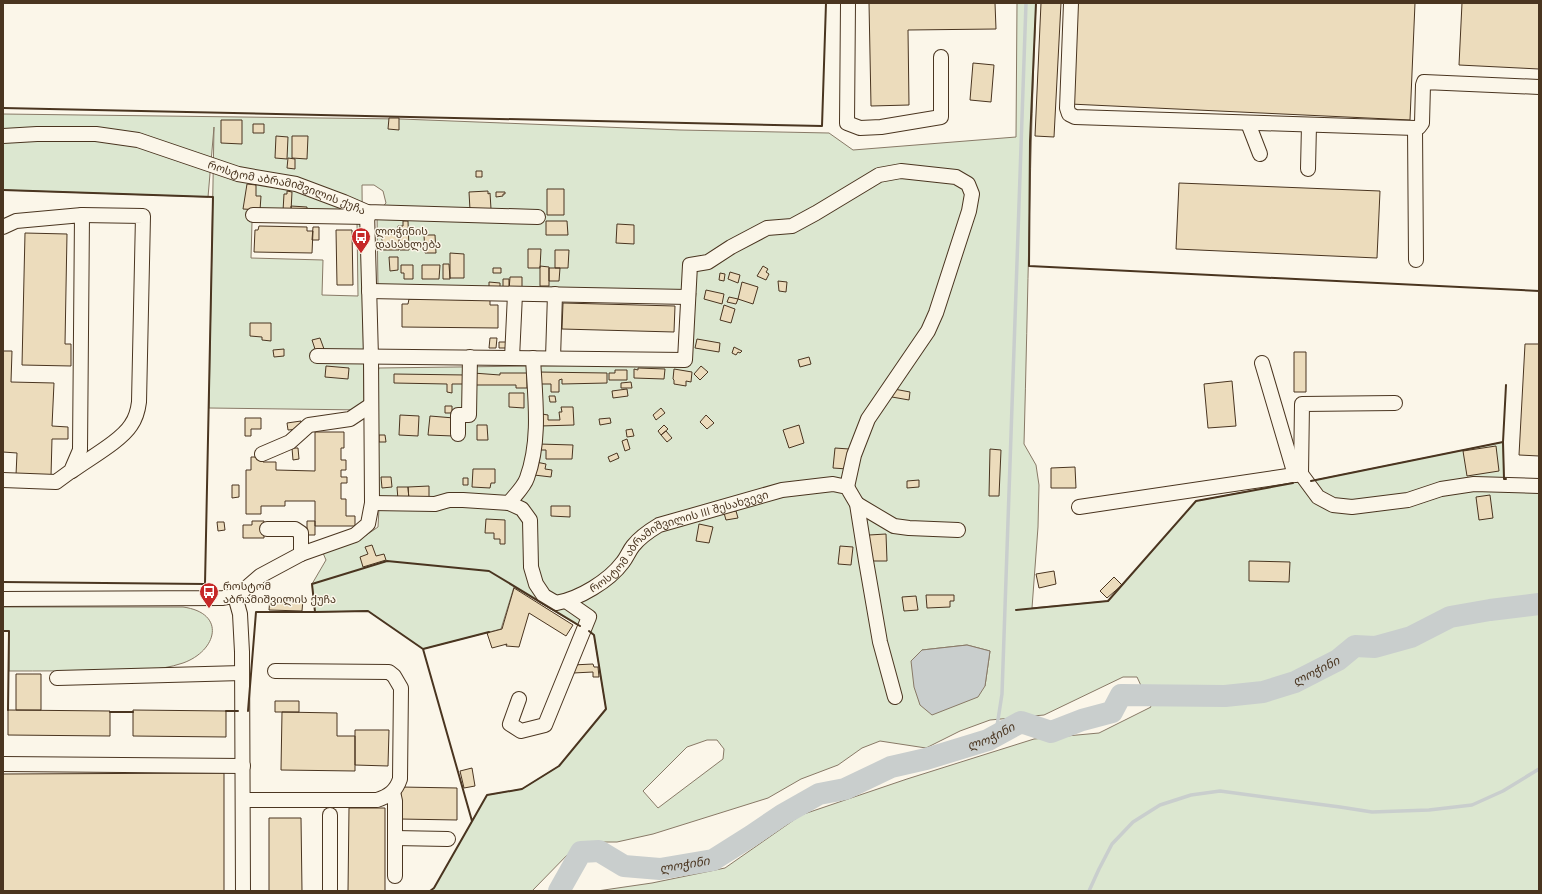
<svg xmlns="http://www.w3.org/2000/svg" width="1542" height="894" viewBox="0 0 1542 894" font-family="'PT Sans','Noto Sans Georgian',sans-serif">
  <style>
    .green { fill: #dce7d0; stroke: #887966; fill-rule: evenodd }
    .water { fill: #c9cecd; stroke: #887966 }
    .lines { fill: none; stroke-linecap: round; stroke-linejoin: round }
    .stream { stroke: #c9cecd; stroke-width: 3.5 }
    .river { stroke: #c9cecd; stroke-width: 22 }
    .building { fill: #ecdcbc; stroke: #4a3520 }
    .minor-casing { stroke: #4a3520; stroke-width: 16 }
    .minor { stroke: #fbf6e9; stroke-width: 14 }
    .wall { stroke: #4a3520; stroke-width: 2 }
    .labels { text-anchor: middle; stroke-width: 3; stroke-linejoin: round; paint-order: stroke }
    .street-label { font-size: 11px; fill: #4a3520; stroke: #fbf6e9 }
    .poi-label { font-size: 11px; fill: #4a3520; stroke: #fbf6e9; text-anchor: start }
    .water-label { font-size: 12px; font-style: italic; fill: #4a3520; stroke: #fbf6e9 }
  </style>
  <rect width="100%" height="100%" fill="#fbf6e9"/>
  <path class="green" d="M1017 3H1036C1030 150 1028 297 1024 444L1036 465 1039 485 1038 527 1032 608 1108 601 1196 501 1297 482 1310 481 1503 442 1504 479 1539 480V891H597L652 883 725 868 801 815 907 779 1034 739 1099 733 1151 707 1137 677H1123L1044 715 990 720 960 731 926 748 880 741 862 748 838 765 801 779 768 798 653 834 617 842H590L574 848 532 891H430L434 888 487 795 522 789 559 766 606 709 594 635 514 587 501 629 423 649 368 611 315 612 312 584 326 560 323 553 359 540 378 527 379 508 374 389 379 368 688 364 696 293 378 290 377 213 386 203 383 191 374 185H362L364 410 209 408 214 127 208 197 3 190V114L401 119 680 130 829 133 853 150 1016 137ZM252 222 357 223 358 296 322 295 323 260 251 258ZM967 645 990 651 985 686 922 650ZM707 740H717L724 749 723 759 658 808 643 791 687 747Z
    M3 607H183C227 613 217 651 183 663 157 672 130 670 104 670 72 671 40 671 9 671V631H3Z"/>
  <path class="water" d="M967 645 990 651 985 686 978 697 932 715 920 705 914 687 911 661 922 650Z"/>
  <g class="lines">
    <path class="stream" d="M988 740 997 726 1002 694 1026 3
      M1089 891 1099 869 1112 844 1133 822 1160 805 1191 795 1220 791 1340 807 1372 812 1429 810 1472 805 1503 791 1539 769"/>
    <path class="river" id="s1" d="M559 891 581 852 599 851 624 866 660 869 713 860 751 836 782 815 819 794 845 789 891 767 926 759 988 740 1021 722 1051 732 1082 720 1112 712 1121 695 1225 696 1263 692 1295 682 1338 660 1355 646 1375 647 1411 637 1450 617 1490 610 1539 604"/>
  </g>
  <path class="building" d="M869 3H995L996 29 908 30 909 105 871 106Z
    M1041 3H1061L1054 137 1035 136Z
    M1075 3H1415L1410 120 1070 104Z
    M1462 3H1539V69L1459 65Z
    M973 63 994 65 991 102 970 100Z
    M389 118H399V130L388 129Z
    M221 120H242V144L221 143Z
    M253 124H264V133H253Z
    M276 136 288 137 287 159 275 158Z
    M292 136H308L307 159 292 158Z
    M288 158 295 159V169L287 168Z
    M476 171H482V177H476Z
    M1179 183 1380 191 1377 258 1176 249Z
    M247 184 256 185V196H261L260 210 243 209Z
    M547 189H564V215H547Z
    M287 191 292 192 291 211H283L284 194H287Z
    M488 191V194L490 193 491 209 470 210 469 192Z
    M496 192H505V194H503V196L496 197Z
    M291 206 307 207V211H291Z
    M403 221H408L409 250H400L398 226H403Z
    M546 221H567L568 235H546Z
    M617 224 634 225V244L616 243Z
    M259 226 307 227V231H313L312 253 254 252 255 230H258Z
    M313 227H319V240H312Z
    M336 230H352L353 285H337Z
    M25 233 67 234 65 344H71V366L22 365Z
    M382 234H399V250H382Z
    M424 235H435L436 253H425Z
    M528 249H541L540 268H528Z
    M555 250H569L568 268H555Z
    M450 253 464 254V278H450Z
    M389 257H398V270L390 271Z
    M443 264H449L450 279H443Z
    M401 265H413V279H404V273H401Z
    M422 265H440L439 279H422Z
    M540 266 549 267V286H540Z
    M763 266 768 269 766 272 769 274 766 280 757 276Z
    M493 268H501V273H493Z
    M549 268H560L559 281H549Z
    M730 272 740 275 738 283 728 279Z
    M720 273 725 274 724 281 719 280Z
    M510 277H522V290H509Z
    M503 279H509V287H503Z
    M778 281 787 282 786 292 779 291Z
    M489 282 500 283V288L489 287Z
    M742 282 758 287 753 304 738 299Z
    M706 290 724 294 722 304 704 299Z
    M729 297 738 299 736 304 727 302Z
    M409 299 490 300V305H498V328L402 327V304H408Z
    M563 303 675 306 674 332 562 329Z
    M724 305 735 309 731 323 720 320Z
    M250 323H271V341L262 340V337L250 336Z
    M320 338 324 349 316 352 312 340Z
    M490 338H497L496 348H489Z
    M697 339 720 343 719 352 695 348Z
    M499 342H509V348H499Z
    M1525 344H1539V456L1519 455Z
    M734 347 742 351 740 353 738 352 736 355 732 353Z
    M284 349V356L274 357 273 350Z
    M3 351H12L11 382 54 383 52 426 68 427V439H52L51 476 16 475 17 453 3 452Z
    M1294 352H1306V392H1294Z
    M809 357 811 364 800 367 798 360Z
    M326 366 349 368 348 379 325 377Z
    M701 366 708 372 700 380 694 374Z
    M638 368 665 369 664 379 634 378V369L638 370Z
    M674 369 692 372 691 382 686 381V386L674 384V380L673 379Z
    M615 370H627V380H609V373H615Z
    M538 372 607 373V383L562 384V379L559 380V392H551V384H538Z
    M473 373 500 375V373H527V388H516V385H473Z
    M394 374 466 375V384H452V393L447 392V384L394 383Z
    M1232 381 1236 426 1208 428 1204 384Z
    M631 382 632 388H621V383Z
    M627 389 628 396 613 398 612 391Z
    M894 389 910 392 909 400 892 397Z
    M509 393H524V408L509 407Z
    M549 396H555L556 402H550Z
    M445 406H452V413H445Z
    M561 407H573L574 425 540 426 542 414 548 415V420H560L559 412H562Z
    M661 408 665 413 656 420 653 415Z
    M400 415 419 416 418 436 399 435Z
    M706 415 714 423 707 429 700 422Z
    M430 416 454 418 453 436 428 435Z
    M245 418H261V429H251V436H245Z
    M610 418 611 423 600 425 599 419Z
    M301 421 302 429 288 430 287 423Z
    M477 425H487L488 440H477Z
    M664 425 668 429 661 435 658 431Z
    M799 425 804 443 789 448 783 430Z
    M632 429 634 436 627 437 626 430Z
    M666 431 672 438 667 442 661 435Z
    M315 432H344V448H341V460H346V470H341V477H347V483H341V499H346V516H355V526H315V501H285V506H261V514H246V470H251V457H263V462H276V470L315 471Z
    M379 435H385L386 442H379Z
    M627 439 630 449 625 451 622 441Z
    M539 444 573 445 572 459H546V450H539Z
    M1496 446 1499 471 1467 476 1463 451Z
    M292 448H298L299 459 293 460Z
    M835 448 849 449 847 469 833 468Z
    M990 449 1001 450 999 496H989Z
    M617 453 619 458 610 462 608 457Z
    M536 462 546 464 545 469 552 470 551 477 534 475Z
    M1075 467 1076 488H1051V468Z
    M473 469H495V483H491L490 488 472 487Z
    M381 477H391L392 487 382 488Z
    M463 478H468V485H463Z
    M919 480V487L907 488V481Z
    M232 485H239V497L232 498Z
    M429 486V499L409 500 408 487Z
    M397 487H408L409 500H398Z
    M1490 495 1493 518 1479 520 1476 497Z
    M551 506H570V517L551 516Z
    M736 511 738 518 726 520 724 513Z
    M486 519 505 520V544H500V539H494V533H485Z
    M252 521H264V538H243V525H252Z
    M307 521H315V535H307Z
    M217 522H224L225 530 218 531Z
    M699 524 713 527 709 543 696 541Z
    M886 534 887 561H870L869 535Z
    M372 545 376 556 384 554 386 560 363 567 360 557 368 554 365 547Z
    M840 546 853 547 851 565 838 564Z
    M1249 561 1290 562 1289 582 1249 581Z
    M1054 571 1056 584 1039 588 1036 574Z
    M1114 577 1122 585 1107 598 1100 591Z
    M514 588 573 625 566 636 529 613 519 647 506 646 507 644 492 648 487 633 502 629Z
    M926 595H954V601H950V607L927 608Z
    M916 596 918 610 904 611 902 597Z
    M270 598 303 599 302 611 269 610Z
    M593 664 594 667H598L599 677H593V672L573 673 572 665Z
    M16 674H41V710H16Z
    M275 701H299V712H275Z
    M8 710 110 711V736L8 735Z
    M133 710 226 711V737L133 736Z
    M282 712 337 713V736H355V771L281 770Z
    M355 730H389L388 766 355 765Z
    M472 768 475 786 464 788 460 771Z
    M224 773V891H3V774Z
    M401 787 457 788V820L400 819Z
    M349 808H385V891H348Z
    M269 818H301L302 891H269Z"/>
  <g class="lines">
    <g class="minor-casing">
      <g id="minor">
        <path d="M848 3 847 123 860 128 881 127 941 117V57"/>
        <path d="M1071 3 1067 108 1069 114 1075 117 1415 128 1419 127 1422 123 1423 85 1424 82 1539 87"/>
        <path d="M1248 123 1260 154"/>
        <path d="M1415 128 1416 260"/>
        <path id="s2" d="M3 136 37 134H96L138 140 238 174 296 184 344 202 367 212 538 217"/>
        <path d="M1308 169 1309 125"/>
        <path d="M253 215 368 217"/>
        <path d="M3 227 16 221 82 215 80 450 71 471 56 482 3 480"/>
        <path d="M369 291 688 297"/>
        <path d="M317 356 685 360 690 265 708 262 731 247 767 228 792 226 816 213 879 175 901 171 956 177 968 184 972 194 969 211 936 313 928 331 868 419 854 455 847 487"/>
        <path d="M512 358 515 294"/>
        <path d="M553 358 555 294"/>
        <path d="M1262 363 1295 475"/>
        <path d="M1395 403 1302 404 1301 474 1318 497 1333 505 1352 507 1408 500 1441 489 1474 484 1539 486"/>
        <path d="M458 434V415H469L470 357"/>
        <path d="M262 454 290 442 309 425 350 419 371 405"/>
        <path d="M72 471C88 459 121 441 131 425 136 418 138 410 139 402L143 216 82 215"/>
        <path id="s3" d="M372 503 435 504 449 500H463L509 503 522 509 530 520 531 567 536 584 544 596 556 603C579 599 609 581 623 562 627 557 629 551 633 546 640 537 649 531 659 525L782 490 833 484 847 487 857 504 866 561 880 642 895 697"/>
        <path d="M509 503C515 495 524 487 527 478 541 440 535 397 533 358"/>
        <path d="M857 504 894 526 909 528 958 530"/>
        <path d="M1079 507 1301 474"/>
        <path d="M267 529H295L301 533V554"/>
        <path d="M235 596 240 614 242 652 243 891"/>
        <path d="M3 599 223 598 238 595 260 576 301 554 355 535 368 524 372 503 371 357 367 212"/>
        <path d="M57 678 242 673"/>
        <path d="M519 699 510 724 521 731 545 725 589 617 566 601"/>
        <path d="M3 764 243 766"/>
        <path d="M393 792 395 801V876"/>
        <path d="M243 800H377C389 796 396 791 400 779L401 688 394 676 389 672 275 671"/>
        <path d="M330 815V891"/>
        <path d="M395 838 448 839"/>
      </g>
    </g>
    <use href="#minor" class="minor"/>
    <path class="wall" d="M1036 3 1030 141 1029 266 1539 291
      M3 108 822 126 826 3
      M3 190 213 197 205 584 3 582
      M1506 479H1504L1503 442 1506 385
      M1311 481 1503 442
      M1016 610 1108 601 1196 501 1293 483
      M315 612 368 611 423 649 489 632
      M3 631H9L8 710
      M423 649 472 821
      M226 711H238
      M248 711 256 612H315L312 584 387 561 489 571 580 626
      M110 712H133
      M430 891 434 888 487 795 522 789 559 766 606 709 594 635 589 631"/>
  </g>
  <defs>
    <g id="bus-pin" transform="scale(1)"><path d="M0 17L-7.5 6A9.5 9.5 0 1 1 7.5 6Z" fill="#c62828" stroke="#fbf6e9"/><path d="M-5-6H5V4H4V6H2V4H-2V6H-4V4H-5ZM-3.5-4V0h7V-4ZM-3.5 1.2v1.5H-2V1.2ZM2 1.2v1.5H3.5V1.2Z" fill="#fff"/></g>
  </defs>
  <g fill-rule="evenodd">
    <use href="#bus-pin" x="361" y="237"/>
    <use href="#bus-pin" x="209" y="592"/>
  </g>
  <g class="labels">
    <g class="street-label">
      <text dy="4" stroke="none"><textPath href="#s2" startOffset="292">როსტომ აბრამიშვილის ქუჩა</textPath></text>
      <text dy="4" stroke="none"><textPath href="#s3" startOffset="400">როსტომ აბრამიშვილის III შესახვევი</textPath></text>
    </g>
    <g class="poi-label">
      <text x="375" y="235">ლოჭინის<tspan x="375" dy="13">დასახლება</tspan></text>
      <text x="223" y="590">როსტომ<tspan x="223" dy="13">აბრამიშვილის ქუჩა</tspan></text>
    </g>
    <g class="water-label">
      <text dy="4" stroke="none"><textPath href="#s1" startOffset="837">ლოჭინი</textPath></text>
      <text dy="4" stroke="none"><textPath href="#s1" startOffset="489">ლოჭინი</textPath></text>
      <text dy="4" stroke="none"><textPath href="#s1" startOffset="153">ლოჭინი</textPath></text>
    </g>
  </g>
  <rect width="1542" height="894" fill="none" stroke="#4a3520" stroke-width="8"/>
</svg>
